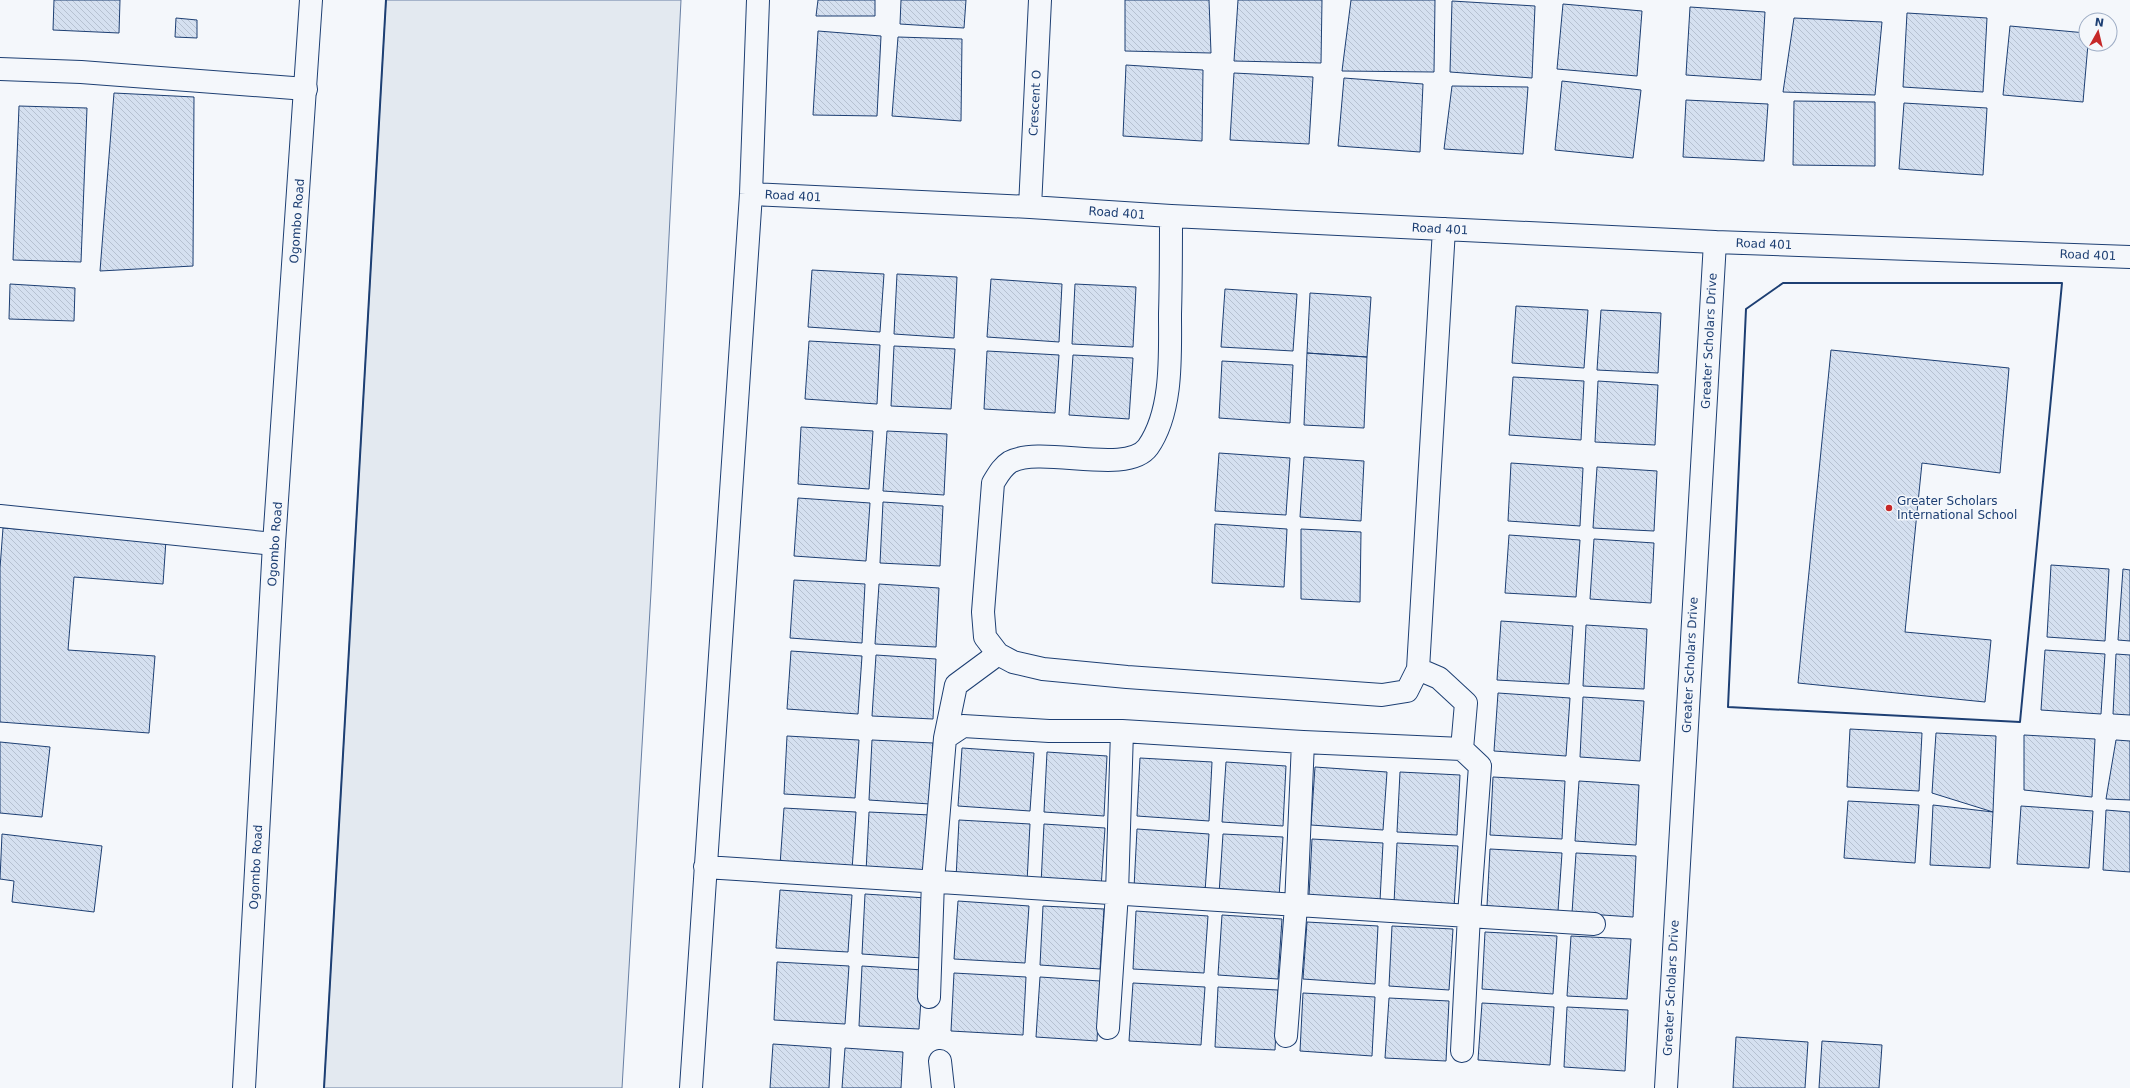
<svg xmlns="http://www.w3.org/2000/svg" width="2130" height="1088" viewBox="0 0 2130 1088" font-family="'DejaVu Sans',sans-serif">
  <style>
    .green { fill: #e3e9f0; stroke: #687fa3 }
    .building { fill: url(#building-back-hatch); stroke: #1d3f73 }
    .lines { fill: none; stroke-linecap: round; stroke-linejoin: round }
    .street-casing { stroke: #1d3f73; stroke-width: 24 }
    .secondary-casing { stroke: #1d3f73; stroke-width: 24 }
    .street { stroke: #f4f7fb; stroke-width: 22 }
    .secondary { stroke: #f4f7fb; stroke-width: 22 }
    .wall { stroke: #1d3f73; stroke-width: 2 }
    .poi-dot { fill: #c62828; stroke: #f4f7fb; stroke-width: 1.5 }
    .labels { text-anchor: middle; stroke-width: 3; stroke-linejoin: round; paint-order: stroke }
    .street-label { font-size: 12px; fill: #1d3f73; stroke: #f4f7fb }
    .poi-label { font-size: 12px; fill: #1d3f73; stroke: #f4f7fb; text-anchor: start }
  </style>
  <defs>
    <pattern id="building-back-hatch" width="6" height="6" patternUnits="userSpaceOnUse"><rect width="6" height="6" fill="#d5e0f0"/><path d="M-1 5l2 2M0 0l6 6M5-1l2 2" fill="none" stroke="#b6c1d1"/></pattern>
  </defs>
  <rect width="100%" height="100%" fill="#f4f7fb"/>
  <path class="green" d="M386 0H681L651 592 622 1088H324Z"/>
  <path class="building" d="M54 0H120L119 33 53 30Z
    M818 0H875V16H816Z
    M901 0H966L964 28 900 24Z
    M1125 0H1209L1211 53 1125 51Z
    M1238 0H1322L1321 63 1234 61Z
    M1351 0H1435L1434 72 1342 71Z
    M1452 1 1535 6 1532 78 1450 72Z
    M1563 4 1642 11 1637 76 1557 69Z
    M1690 7 1765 12 1761 80 1686 75Z
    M1907 13 1987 18 1983 92 1903 87Z
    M176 18 197 20V38L175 37Z
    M1794 18 1882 22 1875 95 1783 92Z
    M2010 26 2086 33V44H2088L2083 102 2003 95Z
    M818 31 881 36 877 116 813 115Z
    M898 37 962 39 961 121 892 116Z
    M1126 65 1203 70 1202 141 1123 136Z
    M1234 73 1313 77 1309 144 1230 140Z
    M1344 78 1423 84 1420 152 1338 146Z
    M1562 81 1641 90 1633 158 1555 150Z
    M1452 86 1528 87 1523 154 1444 149Z
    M114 93 194 97 193 266 100 271Z
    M1686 100 1768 104 1764 161 1683 157Z
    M1794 101 1875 102V166L1793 165Z
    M1904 103 1987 108 1983 175 1899 169Z
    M19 106 87 108 81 262 13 260Z
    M812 270 884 274 880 332 808 327Z
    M897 274 957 277 954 338 894 334Z
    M991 279 1062 284 1059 342 987 337Z
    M10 284 75 288 74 321 9 319Z
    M1075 284 1136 287 1133 347 1072 344Z
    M1225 289 1297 294 1293 351 1221 347Z
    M1310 293 1371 297 1367 357 1307 353Z
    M1516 306 1588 310 1584 368 1512 363Z
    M1601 310 1661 313 1658 373 1597 370Z
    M809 341 880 345 877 404 805 399Z
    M894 346 955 349 951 409 891 406Z
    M1831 350 2009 368 2000 473 1922 463 1905 632 1991 640 1985 702 1798 683Z
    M987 351 1059 355 1055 413 984 409Z
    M1307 353 1367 357 1364 428 1304 425Z
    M1073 355 1133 358 1129 419 1069 415Z
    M1222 361 1293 365 1290 423 1219 418Z
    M1513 377 1584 381 1581 440 1509 435Z
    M1598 381 1658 385 1655 445 1595 442Z
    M801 427 873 431 869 489 798 484Z
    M887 431 947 434 944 495 883 491Z
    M1219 453 1290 458 1286 515 1215 511Z
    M1304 457 1364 461 1361 521 1300 517Z
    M1511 463 1583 468 1580 526 1508 521Z
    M1597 467 1657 471 1654 531 1593 528Z
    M798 498 870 503 866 561 794 556Z
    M883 502 943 506 940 566 880 563Z
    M1215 524 1287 529 1284 587 1212 583Z
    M3 528 166 540 163 584 74 577 68 650 155 656 149 733 0 722V568Z
    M1301 529 1361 532 1360 602 1301 599Z
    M1509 535 1580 540 1576 597 1505 593Z
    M1594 539 1654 543 1651 603 1590 599Z
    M2051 565 2109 569 2105 641 2047 637Z
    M2123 569 2130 570V641L2118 640Z
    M794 580 865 584 862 643 790 638Z
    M879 584 939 588 936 647 875 644Z
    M1501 621 1573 626 1569 684 1497 680Z
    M1586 625 1647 629 1644 689 1583 686Z
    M2045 650 2105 654 2101 714 2041 710Z
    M791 651 862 656 858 714 787 709Z
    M2116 654 2130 655V715L2113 714Z
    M876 655 936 659 933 719 872 716Z
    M1498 693 1570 698 1566 756 1494 751Z
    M1583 697 1644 701 1640 761 1580 757Z
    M1850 729 1922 733 1919 791 1847 787Z
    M1936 733 1996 736 1993 812 1932 793Z
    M2024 735 2095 739 2092 797 2024 790Z
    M787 736 859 740 855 798 784 794Z
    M872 740 933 743 930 804 869 800Z
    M2116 740 2130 741V800L2106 799Z
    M0 742 50 747 42 817 0 813Z
    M962 748 1034 753 1030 811 958 806Z
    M1047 752 1107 756 1104 816 1044 812Z
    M1140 758 1212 762 1209 821 1137 816Z
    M1226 762 1286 766 1283 826 1222 822Z
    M1315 767 1387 772 1383 830 1311 825Z
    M1400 772 1460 775 1457 835 1397 832Z
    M1493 777 1565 781 1562 839 1490 835Z
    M1579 781 1639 785 1636 845 1575 841Z
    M1848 801 1919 805 1915 863 1844 858Z
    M1933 805 1993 812 1990 868 1930 865Z
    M2021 806 2093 811 2089 868 2017 864Z
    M784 808 856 812 852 870 780 865Z
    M2106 810 2130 812V872L2103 870Z
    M869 812 930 815 926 875 866 872Z
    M959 820 1030 824 1027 882 956 878Z
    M1044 824 1105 828 1101 888 1041 884Z
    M1137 829 1209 834 1205 892 1134 888Z
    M2 834 102 846 94 912 12 902 14 881 0 879Z
    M1223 834 1283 837 1279 897 1219 894Z
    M1312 839 1383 843 1380 901 1309 896Z
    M1397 843 1458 846 1454 907 1394 903Z
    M1490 849 1562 853 1558 911 1487 906Z
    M1576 853 1636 856 1633 917 1572 913Z
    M780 890 852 895 848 952 776 948Z
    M865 894 926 898 922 958 862 954Z
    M958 901 1029 906 1025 963 954 959Z
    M1043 906 1104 909 1100 969 1040 965Z
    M1136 911 1208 916 1204 973 1133 969Z
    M1222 915 1282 919 1278 979 1218 975Z
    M1307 922 1378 926 1375 984 1303 979Z
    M1392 926 1453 929 1449 990 1389 986Z
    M1485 932 1557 936 1553 994 1482 989Z
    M1571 936 1631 939 1627 999 1567 996Z
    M777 962 849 966 845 1024 774 1020Z
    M862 966 923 970 919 1029 859 1026Z
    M954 973 1026 977 1023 1035 951 1031Z
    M1040 977 1100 981 1097 1041 1036 1037Z
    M1133 983 1205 987 1201 1045 1129 1041Z
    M1218 987 1278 990 1275 1050 1215 1047Z
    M1303 993 1375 997 1372 1056 1300 1051Z
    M1389 998 1449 1001 1446 1061 1385 1058Z
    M1482 1003 1554 1007 1550 1065 1478 1060Z
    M1567 1007 1628 1010 1625 1071 1564 1067Z
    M1736 1037 1808 1042 1805 1088H1733Z
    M1822 1041 1882 1045 1879 1088H1819Z
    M773 1044 831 1048 829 1088H770Z
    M845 1048 903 1052 901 1088H842Z"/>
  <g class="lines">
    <g class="street-casing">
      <path id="street" d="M0 69 81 72 306 89
        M751 194 1030 207 1171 216 1715 242 2130 257
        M1030 207 1040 0
        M1171 216C1171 249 1171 281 1170 314 1170 355 1173 411 1148 447 1127 476 1042 445 1010 462 1002 467 998 475 993 483L983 612 985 637 998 654 1013 662 1043 669 1127 677 1382 695 1407 691 1418 669 1444 229
        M0 516 274 544
        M1418 669 1439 678 1466 703 1462 749
        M945 738 956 685 998 654
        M705 867 1594 924
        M929 997 933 881 945 738 963 726 1049 731H1122L1303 742 1462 749 1480 766 1469 915 1462 1051
        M1108 1028 1117 893 1122 731
        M1286 1036 1296 906 1303 742
        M940 1061 943 1088
        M691 1088 751 194 758 0
        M1666 1088 1715 242"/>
    </g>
    <g class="secondary-casing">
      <path id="secondary" d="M244 1088 274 544 311 0"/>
    </g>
    <use href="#street" class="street"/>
    <use href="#secondary" class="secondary"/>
    <path class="wall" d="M1783 283H2062L2020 722 1728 707 1746 309Z
      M324 1088 386 0"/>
  </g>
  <circle class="poi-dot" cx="1889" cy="508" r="4"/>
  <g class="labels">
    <g class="street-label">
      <text transform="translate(1035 103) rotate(-87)" y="4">Crescent O</text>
      <text transform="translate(793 196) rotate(3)" y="4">Road 401</text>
      <text transform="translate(1117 213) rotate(4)" y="4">Road 401</text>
      <text transform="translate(297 221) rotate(-86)" y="4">Ogombo Road</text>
      <text transform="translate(1440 229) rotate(3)" y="4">Road 401</text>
      <text transform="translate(1764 244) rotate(2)" y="4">Road 401</text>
      <text transform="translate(2088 255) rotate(2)" y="4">Road 401</text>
      <text transform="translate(1709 341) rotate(-87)" y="4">Greater Scholars Drive</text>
      <text transform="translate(275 544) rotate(-86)" y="4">Ogombo Road</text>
      <text transform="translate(1690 665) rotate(-87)" y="4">Greater Scholars Drive</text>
      <text transform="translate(256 867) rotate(-87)" y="4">Ogombo Road</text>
      <text transform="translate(1671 988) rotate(-87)" y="4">Greater Scholars Drive</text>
    </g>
    <g class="poi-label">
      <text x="1897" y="505">Greater Scholars<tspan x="1897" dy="14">International School</tspan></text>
    </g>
  </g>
  <g transform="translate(2098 32) rotate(8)"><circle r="19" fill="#f4f7fb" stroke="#9eadc5"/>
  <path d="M0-3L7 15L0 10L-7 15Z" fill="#c62828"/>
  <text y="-6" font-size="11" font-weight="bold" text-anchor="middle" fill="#1d3f73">N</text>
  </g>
</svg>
